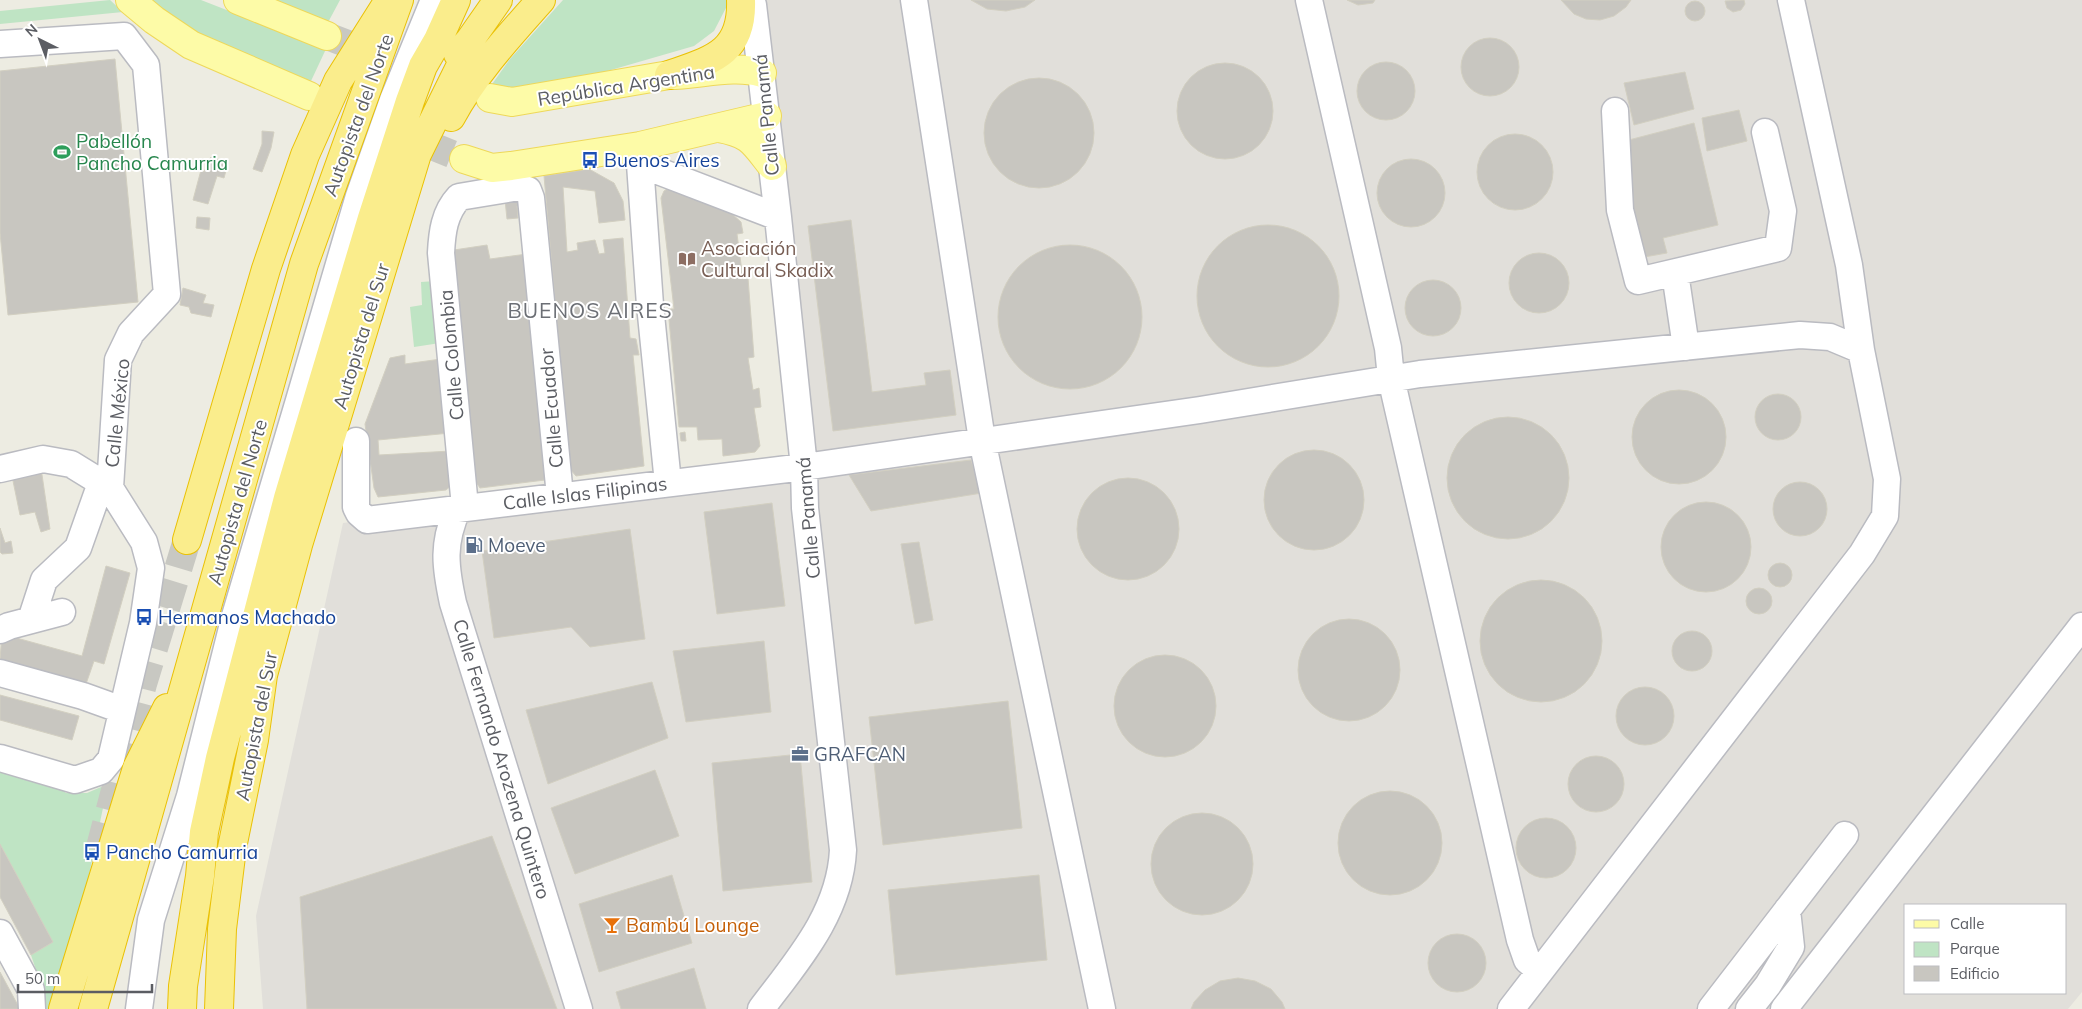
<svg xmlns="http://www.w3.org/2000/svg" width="2082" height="1009" viewBox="0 0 2082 1009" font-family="Mulish,sans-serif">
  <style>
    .industrial { fill: #e1dfda; fill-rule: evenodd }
    .green { fill: #bfe4c4 }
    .building { fill: #c8c6c0; stroke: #d2cfc1 }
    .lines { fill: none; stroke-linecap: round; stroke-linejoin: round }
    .major-tunnel { stroke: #c8c8c2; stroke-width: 28; stroke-dasharray: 28 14; stroke-linecap: butt }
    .highway-tunnel { stroke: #c8c8c2; stroke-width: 28; stroke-dasharray: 28 14; stroke-linecap: butt }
    .minor-casing { stroke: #babbc1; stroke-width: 29 }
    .major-casing { stroke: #eed85a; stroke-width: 30 }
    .highway-casing { stroke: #eac105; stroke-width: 30 }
    .minor { stroke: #fff; stroke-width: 26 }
    .major { stroke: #fdfba7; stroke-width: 28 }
    .highway { stroke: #faed8c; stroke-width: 28 }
    .labels { text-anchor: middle; stroke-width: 4; stroke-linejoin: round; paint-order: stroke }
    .street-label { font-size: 19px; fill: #5b5d63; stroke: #fff }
    .leisure-label { font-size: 19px; fill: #27864d; stroke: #fff; text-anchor: start }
    .transit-label { font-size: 19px; fill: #164399; stroke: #fff; text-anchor: start }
    .education-label { font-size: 19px; fill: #785e54; stroke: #fff; text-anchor: start }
    .service-label { font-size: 19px; fill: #4e5e75; stroke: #fff; text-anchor: start }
    .food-label { font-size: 19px; fill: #c56008; stroke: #fff; text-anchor: start }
    .quarter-label { font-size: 21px; letter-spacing: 1px; fill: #6c6f75; stroke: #fff }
  </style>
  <rect width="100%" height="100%" fill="#edece2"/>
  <path class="industrial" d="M753 0H2082V992L2068 1009H263L256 916 343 523 803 467ZM1906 905H2066V993H1906Z"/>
  <path class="green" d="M110 0 123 12 0 24V11Z
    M149 0H201L326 49 311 81 205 38Z
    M254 0H340L325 28Z
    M563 0H728V4L714 31 694 46 604 72 511 89 490 87 510 59Z
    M436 281 440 343 414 347 410 307 422 305 421 282Z
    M0 765 55 782 66 793H87L108 784 79 923 53 1009H45L38 976 31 955 53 942 0 844Z"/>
  <path class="building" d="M971 0H1035L1025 7 1006 11 987 9Z
    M1347 0H1375L1373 3 1358 5Z
    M1561 0H1631L1626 7 1614 16 1600 20 1586 19 1574 14Z
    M1744 0 1745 4 1741 10 1733 12 1727 8 1725 1Z
    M1685 11a10 10 0 1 1 20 0a10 10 0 1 1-20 0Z
    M1461 67a29 29 0 1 1 58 0a29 29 0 1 1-58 0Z
    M115 59 138 302 8 315 0 233V71Z
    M1357 91a29 29 0 1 1 58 0a29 29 0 1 1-58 0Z
    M1177 111a48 48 0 1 1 96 0a48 48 0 1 1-96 0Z
    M1685 72 1694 109 1634 125 1624 83Z
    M984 133a55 55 0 1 1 110 0a55 55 0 1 1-110 0Z
    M1739 110 1747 141 1707 151 1702 118Z
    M1694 123 1718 225 1663 238 1667 253 1633 259 1625 141Z
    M262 131 274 132 271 148 262 172 253 169 262 144Z
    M1477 172a38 38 0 1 1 76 0a38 38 0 1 1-76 0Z
    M211 157 228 163 224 178 217 176 208 204 193 200 201 170 204 172Z
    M1377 193a34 34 0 1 1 68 0a34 34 0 1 1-68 0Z
    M589 169 614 183 623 201 625 220 599 223 595 191 563 187 567 252 578 250 577 243 595 240 599 254 605 253 603 240 623 238 630 338 636 339 639 355H633L644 466 576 476 570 469 544 176Z
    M667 189 731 213 741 222 743 233 737 234 743 279 748 278 754 357 748 358 753 390 759 388 761 407 754 408 760 446 755 452 723 456 722 439 698 440 697 427H679L668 309H674L661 198 664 191Z
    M520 198 522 206H517L518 218 507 219 505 200Z
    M197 217 210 218 209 230 196 228Z
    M851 220 872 392 926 385 924 373 950 370 956 415 833 431 808 226Z
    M1197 296a71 71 0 1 1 142 0a71 71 0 1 1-142 0Z
    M998 317a72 72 0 1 1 144 0a72 72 0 1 1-144 0Z
    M487 245 490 259 527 254 548 475 545 480 480 488 476 482 454 250Z
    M1509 283a30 30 0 1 1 60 0a30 30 0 1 1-60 0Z
    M1405 308a28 28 0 1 1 56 0a28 28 0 1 1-56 0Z
    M183 288 206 295 203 303 214 305 211 317 191 313 189 307 180 305Z
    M405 355V364L441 359 450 433 378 440 379 455 451 451 454 483 446 490 378 497 374 488 365 424 390 358Z
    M1632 437a47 47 0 1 1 94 0a47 47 0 1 1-94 0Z
    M1755 417a23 23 0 1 1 46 0a23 23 0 1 1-46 0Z
    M1447 478a61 61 0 1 1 122 0a61 61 0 1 1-122 0Z
    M685 432 686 441H681L680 433Z
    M1264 500a50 50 0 1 1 100 0a50 50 0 1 1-100 0Z
    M971 460 982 493 871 511 849 475Z
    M41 468 50 529 41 532 35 512 20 515 12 476Z
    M1077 529a51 51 0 1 1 102 0a51 51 0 1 1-102 0Z
    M1773 509a27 27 0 1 1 54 0a27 27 0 1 1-54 0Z
    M1661 547a45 45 0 1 1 90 0a45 45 0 1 1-90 0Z
    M772 503 785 606 717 614 704 512Z
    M0 528 5 543 11 541 13 553 2 554 0 552Z
    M630 529 645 639 590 647 571 627 494 638 482 551Z
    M919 542 933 620 915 624 901 544Z
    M1768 575a12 12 0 1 1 24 0a12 12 0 1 1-24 0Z
    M106 566 130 573 104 664 94 661 86 684 0 659 2 634 82 656Z
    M1480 641a61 61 0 1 1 122 0a61 61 0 1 1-122 0Z
    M1746 601a13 13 0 1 1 26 0a13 13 0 1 1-26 0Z
    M1298 670a51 51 0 1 1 102 0a51 51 0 1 1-102 0Z
    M1672 651a20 20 0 1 1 40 0a20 20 0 1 1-40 0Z
    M764 641 771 712 686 722 673 651Z
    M1114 706a51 51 0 1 1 102 0a51 51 0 1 1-102 0Z
    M652 682 668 738 548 784 526 710Z
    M1616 716a29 29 0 1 1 58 0a29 29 0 1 1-58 0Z
    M0 695 79 716 72 740 0 720Z
    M1008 701 1022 828 883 845 869 717Z
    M800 754 812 882 723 891 712 763Z
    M1568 784a28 28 0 1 1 56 0a28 28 0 1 1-56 0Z
    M655 770 679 836 575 874 551 808Z
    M1338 843a52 52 0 1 1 104 0a52 52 0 1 1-104 0Z
    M1151 864a51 51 0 1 1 102 0a51 51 0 1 1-102 0Z
    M1516 848a30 30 0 1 1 60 0a30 30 0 1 1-60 0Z
    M492 836 557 1009H307L300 897Z
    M0 844 53 942 31 955 0 897Z
    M672 875 692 943 599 972 579 904Z
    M1039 875 1047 960 896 975 888 890Z
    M1428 963a29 29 0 1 1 58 0a29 29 0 1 1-58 0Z
    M694 968 706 1009H621L616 992Z
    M0 972 20 1009H0Z
    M1238 978 1255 981 1271 989 1282 1002 1285 1009H1191L1194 1002 1205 990 1220 981Z"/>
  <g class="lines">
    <path class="major-tunnel" d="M327 36 474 92
      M309 96 464 159"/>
    <path class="highway-tunnel" d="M99 851 143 684 187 540"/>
    <g class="minor-casing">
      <path id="minor" d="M914 0 982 440 1102 1009
        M1309 0 1388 348 1391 378 1520 940 1527 960 1540 971
        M1791 0 1849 265 1861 350
        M753 5 778 217 804 467 805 508 843 850C840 913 798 960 761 1009
        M0 44 124 36 146 65 167 294 131 333 118 360 110 488
        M1615 111 1620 210 1638 281 1778 248 1783 211 1765 132
        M640 146V164L650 305 668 483
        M640 164 778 217
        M1675 273 1686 347
        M356 441V507L359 513 367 520 804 467 1200 410 1420 374 1800 335 1830 337 1861 350 1887 479 1885 516 1862 554 1511 1009
        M0 469 43 459 71 464 110 488 144 542 151 568 143 623 111 759 101 771 75 780 0 758
        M465 507 441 253C442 233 444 213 459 197L519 187 528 190 531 198 560 496
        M458 508C442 543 445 566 453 603L579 1009
        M31 620 44 580 78 548 101 483
        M0 630 9 626 62 612
        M0 673 83 696 122 710
        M0 933 31 990 32 1009
        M139 1009 151 920 190 796 235 616 298 404 359 196 393 100 434 0
        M1711 1009 1845 835
        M1749 1009 1768 985 1791 947 1787 910
        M1784 1009 2082 626"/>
    </g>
    <g class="major-casing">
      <path id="major" d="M130 0 154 20 191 45 309 96
        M238 0 327 36
        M490 98 512 102 669 75C699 75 734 64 762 73
        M719 128C751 134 753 142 772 166
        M464 159 492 168 511 166 640 146 767 116"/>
    </g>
    <g class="highway-casing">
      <path id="highway" d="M458 54 470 40 498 0
        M669 75C712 60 743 53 741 0
        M451 117C474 74 509 36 541 0
        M187 540 266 269 305 155 338 81 386 5
        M63 1009 137 768 167 708
        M93 1009 304 264 399 0
        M182 1009 183 986 200 876 204 832 220 758 288 498 372 218 410 101 423 66 438 40 456 0
        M219 1009 222 929 232 848 254 740 263 675 298 545 417 154 462 63 470 40"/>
    </g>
    <use href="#minor" class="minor"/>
    <use href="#major" class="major"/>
    <use href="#highway" class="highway"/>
  </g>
  <defs>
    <g id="stadium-bare" transform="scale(1.35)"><path d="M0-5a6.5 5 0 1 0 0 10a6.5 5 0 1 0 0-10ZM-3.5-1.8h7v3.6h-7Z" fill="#2e9e5b" stroke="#fff" stroke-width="2.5" paint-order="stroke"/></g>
    <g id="bus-bare" transform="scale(1.35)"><path d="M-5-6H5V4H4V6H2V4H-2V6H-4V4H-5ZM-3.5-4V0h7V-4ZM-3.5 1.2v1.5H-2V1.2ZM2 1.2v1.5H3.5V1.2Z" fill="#1a4fb4" stroke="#fff" stroke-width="2.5" paint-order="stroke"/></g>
    <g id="library-bare" transform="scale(1.35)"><path d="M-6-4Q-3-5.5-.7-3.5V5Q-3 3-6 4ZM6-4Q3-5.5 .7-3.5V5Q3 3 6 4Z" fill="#8d6e63" stroke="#fff" stroke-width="2.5" paint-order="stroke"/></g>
    <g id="fuel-bare" transform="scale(1.35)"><path d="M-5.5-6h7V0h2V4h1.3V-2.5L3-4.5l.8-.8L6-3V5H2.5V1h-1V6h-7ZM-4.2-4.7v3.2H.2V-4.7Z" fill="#5c6f8a" stroke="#fff" stroke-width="2.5" paint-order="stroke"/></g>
    <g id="office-bare" transform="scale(1.35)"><path d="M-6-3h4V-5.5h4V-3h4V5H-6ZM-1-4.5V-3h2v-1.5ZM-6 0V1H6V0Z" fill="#5c6f8a" stroke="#fff" stroke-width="2.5" paint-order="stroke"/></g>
    <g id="bar-bare" transform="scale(1.35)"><path d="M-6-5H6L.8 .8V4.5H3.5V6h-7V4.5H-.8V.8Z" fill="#e8710a" stroke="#fff" stroke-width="2.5" paint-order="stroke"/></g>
  </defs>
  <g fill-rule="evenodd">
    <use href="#stadium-bare" x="62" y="152"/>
    <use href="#bus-bare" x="590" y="160"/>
    <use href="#library-bare" x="687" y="259"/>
    <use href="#fuel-bare" x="474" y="545"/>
    <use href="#bus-bare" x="144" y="617"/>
    <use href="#office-bare" x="800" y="754"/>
    <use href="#bus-bare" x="92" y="852"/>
    <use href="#bar-bare" x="612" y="925"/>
  </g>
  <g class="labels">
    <g class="street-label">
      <text transform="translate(626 85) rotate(-9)" y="7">República Argentina</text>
      <text transform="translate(358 115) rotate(-70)" y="7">Autopista del Norte</text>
      <text transform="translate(766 115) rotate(-96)" y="7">Calle Panamá</text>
      <text transform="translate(361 336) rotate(-73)" y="7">Autopista del Sur</text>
      <text transform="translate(451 355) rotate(-95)" y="7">Calle Colombia</text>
      <text transform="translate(551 408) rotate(-95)" y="7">Calle Ecuador</text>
      <text transform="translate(117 413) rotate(-84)" y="7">Calle México</text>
      <text transform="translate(585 493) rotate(-7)" y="7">Calle Islas Filipinas</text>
      <text transform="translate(237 502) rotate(-74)" y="7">Autopista del Norte</text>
      <text transform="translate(808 518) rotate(-95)" y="7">Calle Panamá</text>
      <text transform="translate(256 726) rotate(-79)" y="7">Autopista del Sur</text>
      <text transform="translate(502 759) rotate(73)" y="7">Calle Fernando Arozena Quintero</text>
    </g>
    <g class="leisure-label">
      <text x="76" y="148">Pabellón<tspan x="76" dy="22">Pancho Camurria</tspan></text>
    </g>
    <g class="transit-label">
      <text x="604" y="167">Buenos Aires</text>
      <text x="158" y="624">Hermanos Machado</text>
      <text x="106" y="859">Pancho Camurria</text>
    </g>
    <g class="education-label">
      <text x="701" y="255">Asociación<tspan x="701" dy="22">Cultural Skadix</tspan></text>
    </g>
    <g class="service-label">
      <text x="488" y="552">Moeve</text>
      <text x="814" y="761">GRAFCAN</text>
    </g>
    <g class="food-label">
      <text x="626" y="932">Bambú Lounge</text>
    </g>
    <g class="quarter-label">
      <text x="590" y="318">BUENOS AIRES</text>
    </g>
  </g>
  <rect x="1904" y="904" width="162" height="90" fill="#ffffff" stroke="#bdbec1"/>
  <rect x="1914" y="920" width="25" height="8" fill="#fdfba7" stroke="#bdbec1"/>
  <text x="1950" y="929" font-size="15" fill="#5b5d63">Calle</text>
  <rect x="1914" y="942" width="25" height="15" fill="#bfe4c4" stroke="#bdbec1"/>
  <text x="1950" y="954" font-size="15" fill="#5b5d63">Parque</text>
  <rect x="1914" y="966" width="25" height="15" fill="#c8c6c0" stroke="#bdbec1"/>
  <text x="1950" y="979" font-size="15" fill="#5b5d63">Edificio</text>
  <g transform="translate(40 40) rotate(318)" stroke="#ffffff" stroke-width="4" paint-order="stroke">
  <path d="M0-4L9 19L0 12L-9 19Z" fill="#5b5d63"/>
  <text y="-8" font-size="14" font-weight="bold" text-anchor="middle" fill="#5b5d63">N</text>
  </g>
  <path d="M18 984v8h134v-8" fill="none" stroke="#5b5d63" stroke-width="2.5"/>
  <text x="25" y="984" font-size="15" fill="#5b5d63" stroke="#ffffff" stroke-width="4" paint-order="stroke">50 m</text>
</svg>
